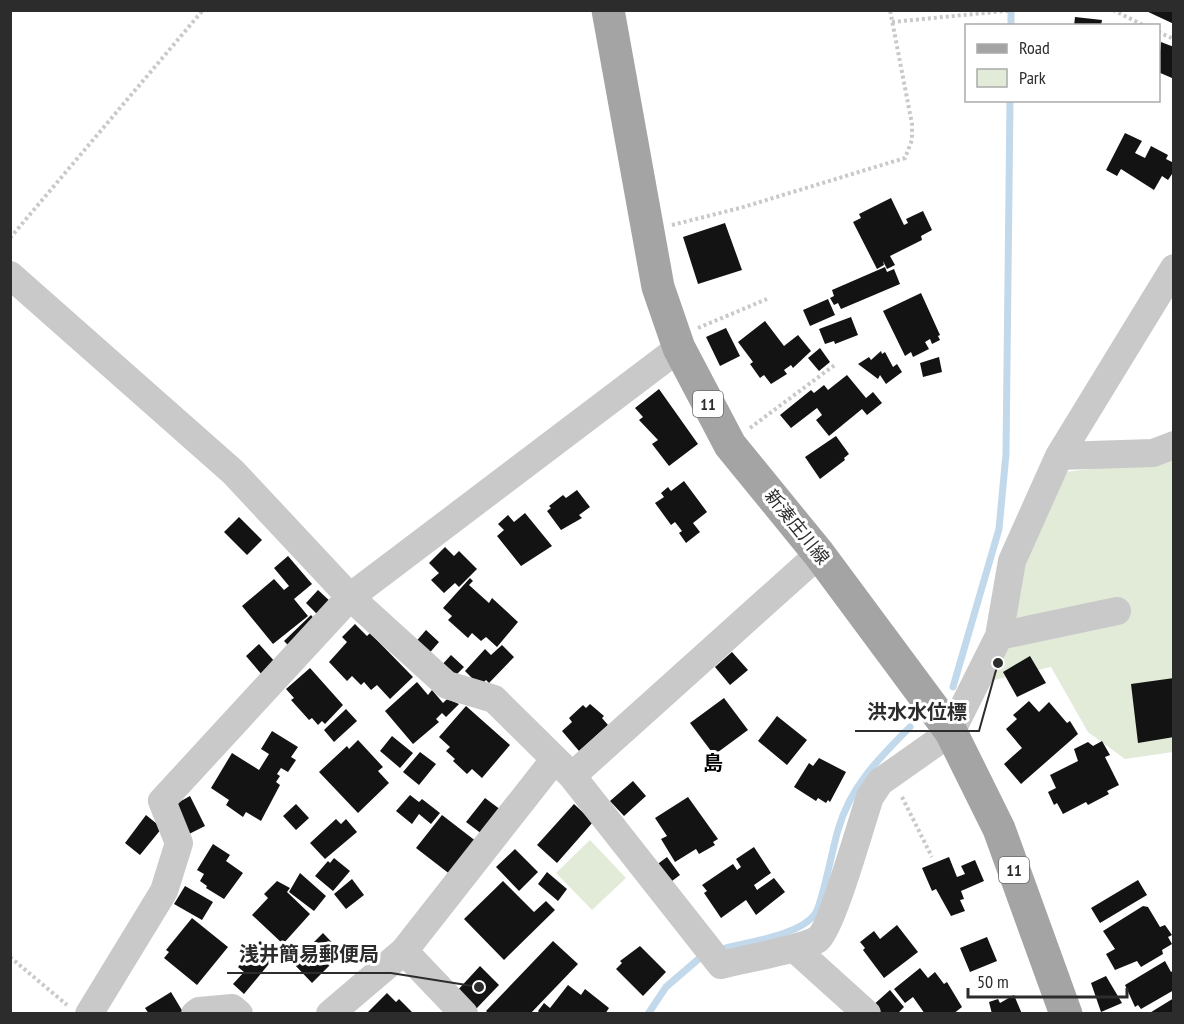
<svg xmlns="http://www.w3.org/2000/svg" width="1184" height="1024" viewBox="0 0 1184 1024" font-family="'PT Sans Narrow','Noto Sans JP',sans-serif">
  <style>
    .green { fill: #e1ebd8 }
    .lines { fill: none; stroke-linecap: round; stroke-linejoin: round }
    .stream { stroke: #c2d9ec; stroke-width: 7 }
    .building { fill: #131313 }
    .path { stroke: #c9c9c9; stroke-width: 4; stroke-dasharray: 3 3; stroke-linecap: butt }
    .minor { stroke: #c9c9c9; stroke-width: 28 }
    .major { stroke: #a4a4a4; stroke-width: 33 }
    .labels { text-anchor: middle; stroke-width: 6; stroke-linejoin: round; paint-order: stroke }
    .shield { fill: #fff; stroke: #6b6b6b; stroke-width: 1.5 }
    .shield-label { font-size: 16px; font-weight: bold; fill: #2c2c2c }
    .street-label { font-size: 18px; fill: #2c2c2c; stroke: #fff }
    .neighbourhood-label { font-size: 20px; font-weight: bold; fill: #000; stroke: #fff }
    .leader { fill: none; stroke: #2c2c2c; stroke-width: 2 }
    .callout-dot { fill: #2c2c2c; stroke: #fff; stroke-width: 2 }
    .callout-label { font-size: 20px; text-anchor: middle; font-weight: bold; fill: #2c2c2c; stroke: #fff; stroke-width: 6; stroke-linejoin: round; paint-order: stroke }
  </style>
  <rect width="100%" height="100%" fill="#fff"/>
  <path class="green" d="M1173 455V752L1125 759 1088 732 1051 667 977 684 1039 475 1158 461Z
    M590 840 626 878 592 910 556 873Z"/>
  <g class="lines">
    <path class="stream" d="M1011 26V10
      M953 687 999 529 1006 454 1010 100
      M722 949C747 942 799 936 815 914 822 905 833 846 838 830 850 787 879 758 910 727
      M648 1014 666 987 702 956"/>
  </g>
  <path class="building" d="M1144 10H1174V24Z
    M1075 17 1102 20 1101 26H1074Z
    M1161 42 1174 47 1172 78 1158 72Z
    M1125 133 1142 141 1135 153 1145 158 1151 146 1168 155 1166 159 1174 163V171L1168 180 1162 176 1154 190 1121 169 1117 176 1106 170Z
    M891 198 904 225 908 223 906 219 923 211 932 230 921 236 922 240 890 256 895 265 887 269 883 261 884 265 877 269 853 222 861 218 859 214Z
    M725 223 742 270 698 284 683 237Z
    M885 267 887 272 894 269 900 284 841 309 838 303 834 305 830 298 834 296 832 290Z
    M921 293 940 335 938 336 940 340 932 344 930 339 925 342 929 349 913 357 911 352 905 356 883 311Z
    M828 299 835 315 810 326 803 310Z
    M851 317 858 335 835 344 834 341 825 344 819 329Z
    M765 321 784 346 798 335 811 351 793 368 791 365 784 370 787 374 771 384 764 375 760 378 750 364 753 362 738 342Z
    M726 328 740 356 720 366 706 337Z
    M820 348 830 362 819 371 808 358Z
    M881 351 882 354 885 352 893 367 897 364 902 372 886 384 880 375 878 379 858 364 869 357 871 360Z
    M939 357 942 372 923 377 920 363Z
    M847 375 866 398 873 392 882 403 867 415 862 409 829 436 816 420 822 415 817 408 791 428 780 415 811 390 814 393 824 385 828 390Z
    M659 389 698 444 669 466 652 444 658 440 639 420 643 417 635 408Z
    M836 436 849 454 844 458 845 460 820 479 805 457Z
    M684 481 707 512 693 523 700 532 686 543 679 533 682 531 675 522 671 525 655 503 664 497 661 493 668 487 671 491Z
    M577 490 590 507 579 515 582 518 561 530 547 511 551 508 549 506 563 495 566 498Z
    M525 513 552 546 521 566 497 536 504 530 498 524 508 515 514 522Z
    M239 517 262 540 247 555 224 532Z
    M445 547 454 556 459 551 477 569 459 587 455 583 444 593 431 580 439 573 429 563Z
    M288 556 312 584 294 599 308 616 273 644 242 606 274 579 284 590 289 586 274 568Z
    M470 578 473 581 469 585 489 603 492 598 518 622 497 647 486 637 481 641 472 633 468 638 448 620 452 616 443 608Z
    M318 590 332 603 319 616 306 603Z
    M311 615 317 622 291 648 284 641Z
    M355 624 367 636 370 633 413 677 390 699 377 685 371 690 364 682 361 685 352 676 347 681 329 662 347 642 342 637Z
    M426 630 439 642 426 657 413 645Z
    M259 644 276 663 263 676 246 656Z
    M502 645 514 657 489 683 486 680 480 686 465 671 485 649 491 655Z
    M732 652 748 670 730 685 715 667Z
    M451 655 464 667 452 679 440 667Z
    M1030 656 1046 683 1017 697 1003 672Z
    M310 668 343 705 325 724 322 721 318 725 312 718 309 720 291 700 294 698 286 689Z
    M1174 678V737L1138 743 1131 684Z
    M417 682 428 695 432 690 443 703 447 699 459 704 446 717 442 713 436 719 439 722 413 744 385 711Z
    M724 698 748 730 714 755 690 723Z
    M1029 701 1039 712 1049 702 1067 723 1070 721 1078 734 1021 784 1004 764 1022 748 1006 729 1017 719 1013 715Z
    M590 704 604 716 602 718 608 725 579 751 562 731 572 722 569 718 583 705 586 708Z
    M466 706 510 745 482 778 472 769 467 774 453 761 455 759 446 751 450 747 439 737Z
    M346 709 357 721 334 742 324 730Z
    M777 716 807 740 787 765 758 741Z
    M272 731 298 747 291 757 296 760 288 772 281 768 277 774 280 776 276 782 280 785 261 821 246 812 243 817 226 805 229 800 211 788 232 753 259 770 269 754 261 749Z
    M392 736 413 753 400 768 380 751Z
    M358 740 383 767 378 771 389 783 358 813 319 772 347 746 349 749Z
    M1102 741 1110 755 1105 757 1119 785 1107 791 1109 794 1088 805 1086 802 1063 814 1057 803 1054 805 1048 792 1056 788 1050 775 1078 761 1074 749 1088 742 1093 746Z
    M420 752 436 764 419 785 403 772Z
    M819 758 846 772 830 802 828 800 826 803 818 798 816 801 794 787 809 763 813 766Z
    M633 781 646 796 624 816 610 801Z
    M410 795 419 802 422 799 440 813 431 824 419 814 412 824 396 811Z
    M190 796 205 826 187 835 172 806Z
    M688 797 718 839 713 842 715 845 699 854 696 849 675 862 661 839 667 836 655 818Z
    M485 798 501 810 482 834 466 822Z
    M296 804 309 818 296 830 283 816Z
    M574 804 593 822 557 863 537 845Z
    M146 815 162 828 140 855 125 843Z
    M442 815 477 842 451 875 416 848Z
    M336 819 341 824 346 819 357 832 325 859 310 843Z
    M213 844 230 855 226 861 243 873 224 899 206 888 207 886 200 881 204 874 197 870Z
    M754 847 771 873 754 885 757 890 774 878 785 892 756 915 746 900 721 918 704 893 707 891 702 885 733 864 737 870 741 867 736 859Z
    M515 849 538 872 519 891 496 867Z
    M667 857 680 875 668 884 655 866Z
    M949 857 957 877 965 874 961 866 975 860 984 881 961 891 964 899 960 900 965 911 951 916 936 889 932 891 922 868Z
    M334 858 350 871 333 891 315 876 328 861 330 863Z
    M547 872 567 889 558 901 538 884Z
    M300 873 326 896 314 911 289 892Z
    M352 879 364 895 346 909 334 894Z
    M1138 880 1147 895 1100 923 1091 908Z
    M277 881 290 888 287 892 310 914 283 944 252 915 268 898 264 894Z
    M503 881 534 912 546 901 555 910 504 960 464 919Z
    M185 886 213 902 202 920 174 904Z
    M1143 906 1148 907 1160 927 1165 925 1172 935 1168 937 1172 944 1162 950 1163 954 1141 967 1137 961 1115 970 1106 954 1115 949 1103 931Z
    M192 918 228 947 197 985 164 958 169 952 166 950Z
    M897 925 918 952 884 978 863 950 865 948 860 942 874 931 880 939Z
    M323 933 342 953 312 983 293 963Z
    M987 937 997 961 970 972 960 948Z
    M260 941 277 954 244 994 233 984 244 972 238 967Z
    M553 941 578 964 530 1014H489L486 1011Z
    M640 946 666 972 643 996 616 969 622 963 620 961Z
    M1165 961 1171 972 1174 970V990L1141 1009 1138 1005 1135 1007 1125 985Z
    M480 966 499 985 475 1010 456 992Z
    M920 968 928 978 935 972 944 984 947 982 962 1007 953 1014H925L913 997 905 1003 894 989Z
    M1106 976 1122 1003 1101 1012 1091 983Z
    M568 985 581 995 585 989 609 1008 605 1014H541L538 1011 544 1003 550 1008Z
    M890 990 904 1007 897 1014H876L871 1007Z
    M171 992 183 1012 149 1014 145 1008Z
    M387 993 396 1002 399 999 412 1012 366 1014Z
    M1014 995 1022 1014H992L989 1002 998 999 1000 1003Z
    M1174 998V1014H1148Z"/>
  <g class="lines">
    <path class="path" d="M1113 10 1145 26
      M892 22 1015 10
      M1158 32 1174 39
      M672 225 740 208 905 158 912 140V124L890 10
      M10 238 203 10
      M698 328 767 299
      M750 428 836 364
      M902 797 932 857
      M10 957 67 1005"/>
    <path class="minor" d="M10 275 233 472 350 597 447 685 494 699 572 776 721 965C740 960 806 948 818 939 832 928 862 820 870 797L880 782 951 732 999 636 1012 561 1059 456 1174 268
      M1059 456 1153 453 1174 445
      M999 636 1117 611
      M572 776 819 554
      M794 948 867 1014
      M404 951 464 1014
      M89 1014 164 891 179 843 162 801 350 597 679 348
      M195 1014 199 1011 232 1008 239 1014
      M330 1014 404 951 554 760"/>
    <path class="major" d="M608 10 658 287 679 348 730 445 819 554 951 732 999 829 1066 1014"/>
  </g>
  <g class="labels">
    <g class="shield">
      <rect x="693" y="391" width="30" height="26" rx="4.5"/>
      <rect x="999" y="857" width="30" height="26" rx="4.5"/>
    </g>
    <g class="shield-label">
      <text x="708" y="410">11</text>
      <text x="1014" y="876">11</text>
    </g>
    <g class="street-label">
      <text transform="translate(797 527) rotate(51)" y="6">新湊庄川線</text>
    </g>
    <g class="neighbourhood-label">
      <text x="713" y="770">島</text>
    </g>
  </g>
  <path class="leader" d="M998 663L979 731H855M479 987L391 973H227"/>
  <g class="callout-dot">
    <circle cx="998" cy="663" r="6"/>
    <circle cx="479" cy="987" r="6"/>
  </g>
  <g class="callout-label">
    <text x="917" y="719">洪水水位標</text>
    <text x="309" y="961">浅井簡易郵便局</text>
  </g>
  <rect width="1184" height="1024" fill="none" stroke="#2c2c2c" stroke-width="24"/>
  <rect x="965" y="24" width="195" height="78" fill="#ffffff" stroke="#ababab" stroke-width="1.5"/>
  <rect x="977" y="44" width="30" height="9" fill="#a4a4a4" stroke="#ababab" stroke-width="1.5"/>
  <text x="1019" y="54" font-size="18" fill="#2c2c2c">Road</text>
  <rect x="977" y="69" width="30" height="18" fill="#e1ebd8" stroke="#ababab" stroke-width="1.5"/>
  <text x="1019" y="84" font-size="18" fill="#2c2c2c">Park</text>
  <path d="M968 988v9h159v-9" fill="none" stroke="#2c2c2c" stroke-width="3"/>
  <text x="977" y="988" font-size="18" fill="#2c2c2c" stroke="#ffffff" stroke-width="4.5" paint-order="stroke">50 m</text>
</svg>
